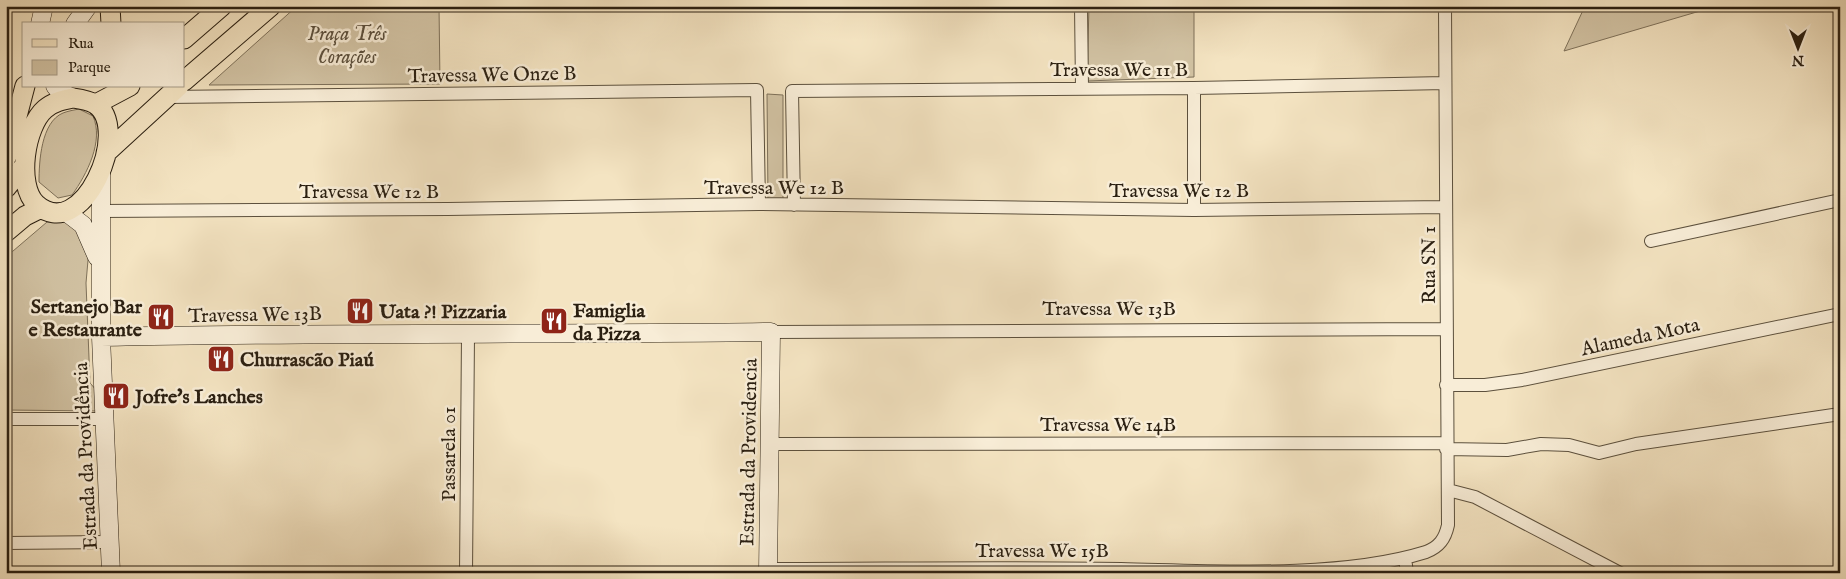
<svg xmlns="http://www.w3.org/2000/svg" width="1846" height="579" viewBox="0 0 1846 579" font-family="'IM FELL English',serif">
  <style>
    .green { fill: #d2c3a4; stroke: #7e715a }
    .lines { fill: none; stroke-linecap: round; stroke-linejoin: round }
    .street-casing { stroke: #5c503d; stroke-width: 14 }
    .secondary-casing { stroke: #2a1f11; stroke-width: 19 }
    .primary-casing { stroke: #2a1f11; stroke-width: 21 }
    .street { stroke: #f8edd7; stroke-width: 12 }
    .secondary { stroke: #f8edd7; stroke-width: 18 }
    .primary { stroke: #f4e4c2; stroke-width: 19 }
    .labels { text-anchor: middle; stroke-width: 5; stroke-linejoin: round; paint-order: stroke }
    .park-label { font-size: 20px; font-style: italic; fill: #5c503d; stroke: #f8edd7 }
    .street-label { font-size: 20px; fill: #2a1f11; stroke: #f8edd7 }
    .poi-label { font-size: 20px; font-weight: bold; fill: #2a1f11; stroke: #f8edd7; text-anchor: start }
  </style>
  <rect width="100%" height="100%" fill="#f4e4c2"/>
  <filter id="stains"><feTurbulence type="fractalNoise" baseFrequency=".004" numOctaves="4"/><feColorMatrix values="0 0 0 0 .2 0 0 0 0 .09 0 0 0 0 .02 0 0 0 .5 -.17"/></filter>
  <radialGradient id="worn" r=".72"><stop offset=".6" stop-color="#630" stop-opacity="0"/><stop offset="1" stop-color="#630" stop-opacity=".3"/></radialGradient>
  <path class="green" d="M297 6H439L440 84 209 85Z
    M1089 6H1194V77L1087 81Z
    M1585 6H1717L1564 51Z
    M767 94 783 95V200H768Z
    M79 109 93 116C104 141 87 174 72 195L58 198 39 182C39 162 41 122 63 113 68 111 74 110 79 109Z
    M47 222H69L84 235 89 249 86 283 90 383 98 392V411L6 410V257Z"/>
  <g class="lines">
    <g class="street-casing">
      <path id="street" d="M1081 6 1082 88
        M1194 88V210
        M167 97 757 90 759 204
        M794 205 792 91 1194 88 1445 83
        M101 211 448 209 759 204 1194 210 1446 207
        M1651 241 1840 200
        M771 332 1446 329
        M1446 385H1485L1522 380 1840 314
        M6 419H105
        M770 444 1446 443
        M1446 449 1507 450 1541 444 1569 445 1599 453 1636 444 1840 414
        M1448 490 1475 497 1620 573
        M6 543 110 542
        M1405 558 1407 573
        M768 569C886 569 1003 567 1121 569 1213 571 1339 579 1426 552 1439 547 1445 539 1448 525L1445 6
        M466 573 468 335"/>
    </g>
    <g class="secondary-casing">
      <path id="secondary" d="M40 24 44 6
        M75 24 88 6
        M55 86 60 92 73 98
        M101 170V337L111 573
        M66 212 83 225 97 257
        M101 337C324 332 547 335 771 332L768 573"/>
    </g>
    <g class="primary-casing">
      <path id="primary" d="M110 6 111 24
        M184 39 222 6
        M184 81 271 6
        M73 98C80 99 88 100 95 104 133 128 82 246 36 204 16 185 25 126 45 109 53 102 63 100 73 98Z
        M96 104 130 86
        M106 153 179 86
        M6 158 25 86
        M6 188 24 166
        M6 232 25 216 41 208"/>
    </g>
    <use href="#street" class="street"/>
    <use href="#secondary" class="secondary"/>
    <use href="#primary" class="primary"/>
  </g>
  <defs>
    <g id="restaurant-square" transform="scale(1.4375)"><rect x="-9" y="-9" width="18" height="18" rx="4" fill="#8f2418" stroke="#f8edd7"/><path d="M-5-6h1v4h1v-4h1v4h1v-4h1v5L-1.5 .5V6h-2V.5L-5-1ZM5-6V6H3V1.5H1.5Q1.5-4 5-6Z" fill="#fff"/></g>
  </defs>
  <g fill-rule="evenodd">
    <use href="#restaurant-square" x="360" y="311"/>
    <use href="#restaurant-square" x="161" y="317"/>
    <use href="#restaurant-square" x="554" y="321"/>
    <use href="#restaurant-square" x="221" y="359"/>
    <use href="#restaurant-square" x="116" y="396"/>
  </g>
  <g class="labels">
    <g class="park-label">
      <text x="347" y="40">Praça Três<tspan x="347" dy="23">Corações</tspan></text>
    </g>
    <g class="street-label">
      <text x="1119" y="76">Travessa We 11 B</text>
      <text transform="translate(492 74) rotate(-1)" y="7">Travessa We Onze B</text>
      <text x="774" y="194">Travessa We 12 B</text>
      <text x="1179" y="197">Travessa We 12 B</text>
      <text x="369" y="198">Travessa We 12 B</text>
      <text transform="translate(1428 265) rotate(-90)" y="7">Rua SN 1</text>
      <text x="1109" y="315">Travessa We 13B</text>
      <text transform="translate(255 314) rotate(-1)" y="7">Travessa We 13B</text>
      <text transform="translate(1640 336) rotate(-12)" y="7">Alameda Mota</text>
      <text x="1108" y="431">Travessa We 14B</text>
      <text transform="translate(748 452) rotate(-89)" y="7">Estrada da Providencia</text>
      <text transform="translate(448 454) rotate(-90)" y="7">Passarela 01</text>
      <text transform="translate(85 456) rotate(-93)" y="7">Estrada da Providência</text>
      <text x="1042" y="557">Travessa We 15B</text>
    </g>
    <g class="poi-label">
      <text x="142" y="313" text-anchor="end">Sertanejo Bar<tspan x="142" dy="23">e Restaurante</tspan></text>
      <text x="573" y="317">Famiglia<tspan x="573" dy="23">da Pizza</tspan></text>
      <text x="379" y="318">Uata ?! Pizzaria</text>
      <text x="240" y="366">Churrascão Piaú</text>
      <text x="135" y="403">Jofre's Lanches</text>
    </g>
  </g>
  <rect width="1846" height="579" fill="none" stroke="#f4e4c2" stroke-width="25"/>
  <rect x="8" y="8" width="1831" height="564" fill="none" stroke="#2a1f11" stroke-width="2.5"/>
  <rect x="12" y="12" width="1821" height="554" fill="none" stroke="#2a1f11"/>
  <rect x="22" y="22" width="162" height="65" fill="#f8edd7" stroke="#a69b88"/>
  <rect x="32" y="39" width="25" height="8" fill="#f4e4c2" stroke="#a69b88"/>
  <text x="68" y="48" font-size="15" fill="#2a1f11">Rua</text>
  <rect x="32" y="60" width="25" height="15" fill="#d2c3a4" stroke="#a69b88"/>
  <text x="68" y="72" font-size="15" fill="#2a1f11">Parque</text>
  <g transform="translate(1798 48) rotate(180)" stroke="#f8edd7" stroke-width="4" paint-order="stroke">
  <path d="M0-4L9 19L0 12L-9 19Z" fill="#2a1f11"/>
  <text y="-8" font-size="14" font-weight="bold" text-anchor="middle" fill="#2a1f11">N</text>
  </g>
  <rect width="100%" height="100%" filter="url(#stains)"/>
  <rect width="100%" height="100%" fill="url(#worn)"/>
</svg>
